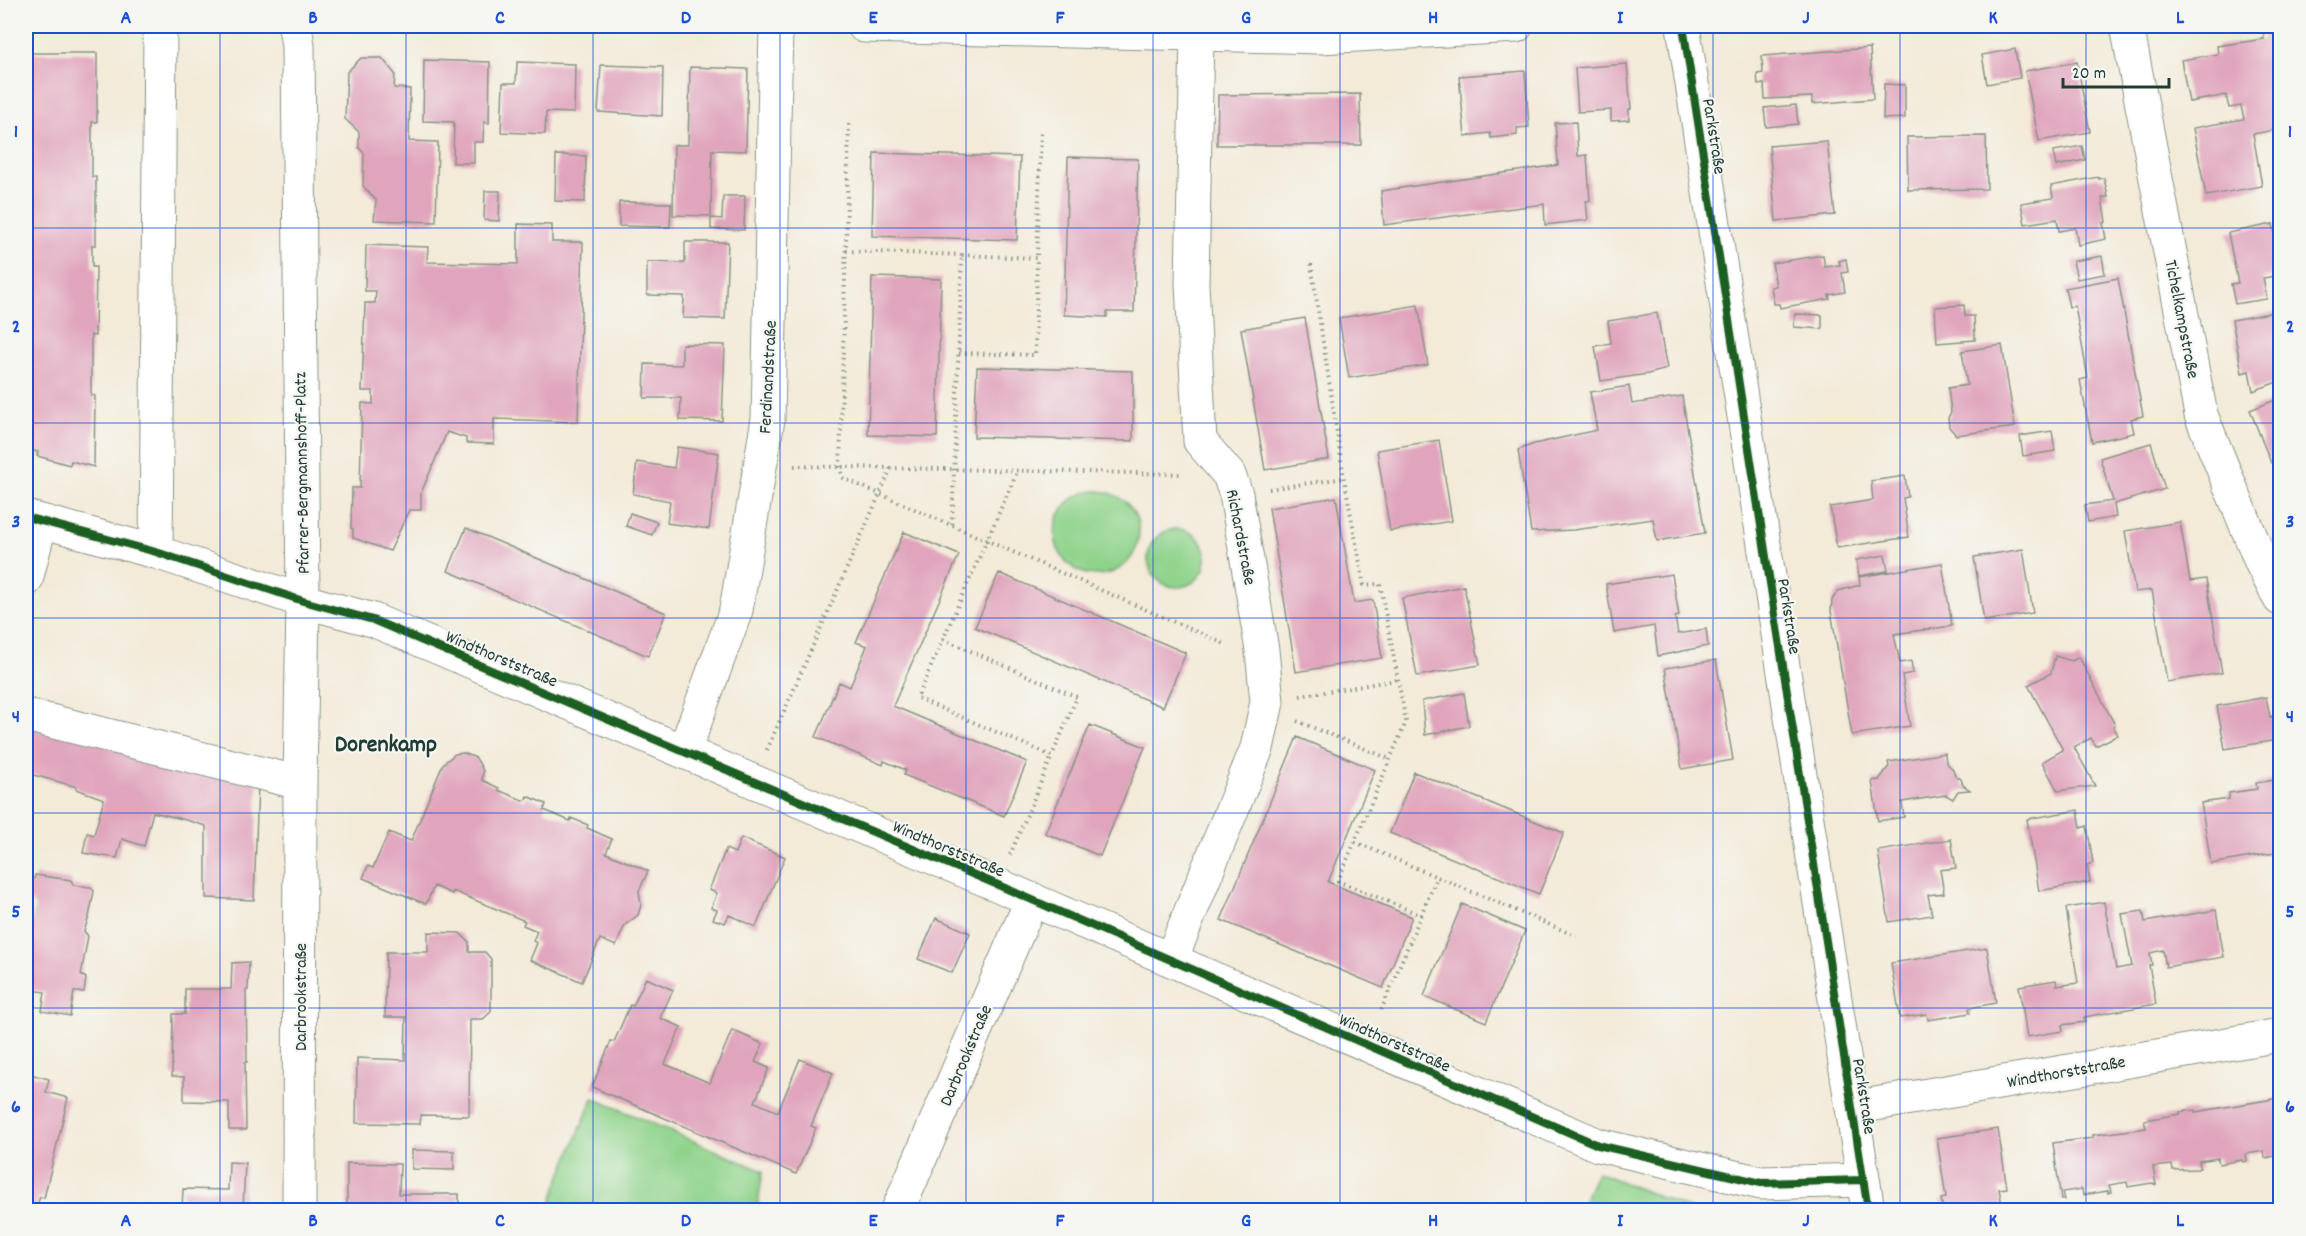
<svg xmlns="http://www.w3.org/2000/svg" width="2306" height="1236" viewBox="0 0 2306 1236" font-family="Dekko,sans-serif">
  <style>
    .green { fill: #8fd38b; stroke: #578860; stroke-width: 1.5 }
    .building { fill: #e0a5bd }
    .lines { fill: none; stroke-linecap: round; stroke-linejoin: round }
    .minor-casing { stroke: #899486; stroke-width: 35 }
    .path { stroke: #899486; stroke-width: 4; stroke-dasharray: 1.5 4.5; stroke-linecap: butt }
    .minor { stroke: #fff; stroke-width: 33 }
    .cycleway-casing { stroke: #f6f6f2; stroke-width: 11 }
    .cycleway { stroke: #1b5e20; stroke-width: 8 }
    .grid { fill: none; stroke: #1d4ed8; stroke-width: 1.5; stroke-opacity: 0.55 }
    .labels { text-anchor: middle; stroke-width: 4.5; stroke-linejoin: round; paint-order: stroke }
    .street-label { font-size: 18px; fill: #1f3d34; stroke: #f6f6f2 }
    .district-label { font-size: 24px; font-weight: bold; fill: #1f3d34; stroke: #f6f6f2 }
    .neatline { fill: none; stroke: #1d4ed8; stroke-width: 2 }
    .grid-label { font-size: 20px; text-anchor: middle; font-weight: bold; fill: #1d4ed8 }
  </style>
  <rect width="100%" height="100%" fill="#f6f6f2"/>
  <filter id="ink" filterUnits="userSpaceOnUse"><feTurbulence type="fractalNoise" baseFrequency=".0167" numOctaves="2"/><feDisplacementMap in="SourceGraphic" scale="12" xChannelSelector="R" yChannelSelector="G"/><feConvolveMatrix kernelMatrix="1 2 1 2 8 2 1 2 1" color-interpolation-filters="sRGB"/></filter>
  <filter id="wash" filterUnits="userSpaceOnUse"><feTurbulence type="fractalNoise" baseFrequency=".008" numOctaves="4" result="noise"/><feDisplacementMap in="SourceGraphic" scale="24" xChannelSelector="R" yChannelSelector="G"/><feGaussianBlur stdDeviation="1.35" result="paint"/><feColorMatrix in="noise" values="0 0 0 0 0 0 0 0 0 0 0 0 0 0 0 0 0 1.4 0 .05"/><feComposite in="paint" operator="in"/></filter>
  <g filter="url(#wash)">
    <rect width="100%" height="100%" fill="#f3ead8"/>
    <path class="green" d="M1055 533a42 42 0 1 1 84 0a42 42 0 1 1-84 0Z
      M1148 558a29 29 0 1 1 58 0a29 29 0 1 1-58 0Z
      M593 1098 763 1171 757 1210H549L557 1185Z
      M1597 1172 1692 1210H1580Z"/>
    <g id="blocks">
      <path class="building" d="M2263 26H2280V129L2253 134 2262 186 2206 196 2193 128 2244 119 2241 106 2229 108 2226 95 2189 102 2181 60 2218 54 2217 46 2264 39Z
        M1870 48 1873 99 1812 104V97L1765 99 1764 84 1758 85 1757 74 1763 73 1762 56Z
        M2015 49 2020 78 1987 84 1982 55Z
        M28 53H97V122H92V177H96V245H92V267H96L95 336 91 335V395L95 396 94 467 71 461 70 465 37 456 38 452 26 449V57H28Z
        M361 58H382L395 74 394 88 410 89 409 141 438 142 436 222 374 220 376 200 363 186 364 153 359 148V132L345 119 347 72Z
        M424 60 490 62 489 123 484 122 483 142H474V163H453L454 122 423 121Z
        M517 62 575 64 574 113 546 112 545 134 501 132 503 83H516Z
        M2077 62 2090 132 2039 141 2025 71Z
        M1627 64 1631 109H1629V120L1611 121V110L1578 112 1575 68Z
        M601 65 663 67 662 116 598 112Z
        M690 67 748 69 746 151 712 150 711 216 673 215 674 145H688Z
        M1525 71 1529 127 1517 128V135L1491 138 1490 133 1465 136 1459 76Z
        M1884 84 1905 85V118L1883 119Z
        M1360 94 1361 145H1217L1218 95Z
        M1796 105 1798 124 1766 127 1764 108Z
        M1576 122 1578 156 1587 155 1590 201H1586L1588 220 1545 225 1544 204 1384 225 1381 191 1558 165 1555 123Z
        M1986 136 1987 189 1908 190 1907 137Z
        M1827 141 1835 215 1776 221 1769 146Z
        M2082 146 2085 160 2056 166 2053 151Z
        M874 153 1020 157 1017 240 872 236Z
        M556 155 586 156 585 202 555 201Z
        M1068 157 1138 159 1134 312H1107V317L1064 315Z
        M2098 177 2099 179 2104 178 2108 197 2102 198 2106 222 2103 223 2106 239 2078 245 2075 228 2059 231 2057 219 2025 224 2021 203 2053 198 2051 186Z
        M485 191H500L499 221 484 220Z
        M723 196H745L744 230 711 229V218L722 219Z
        M619 202 671 203 670 227 619 226Z
        M518 224 552 225V242H583L578 422 494 419V444L466 443V438L447 432 421 493V510H409L390 551 353 538V529L351 528 352 488H360L362 403 373 404V391H362L365 303H375L376 291H365L366 245 428 247 427 262 518 264Z
        M2273 224 2280 261V275L2263 278 2267 299 2235 304 2231 284 2238 283 2228 233Z
        M685 242H728L725 319 683 318 684 296 647 295V262L685 263Z
        M1823 255 1825 267 1840 265 1839 261 1846 259 1848 272 1842 273 1845 292 1829 295 1830 299 1780 308 1779 304H1774L1771 287 1776 286 1772 263Z
        M2102 256 2105 274 2077 279 2073 261Z
        M872 277 941 279 937 437 868 435Z
        M2118 278 2143 416 2131 419 2134 433 2092 442 2080 380 2088 378 2075 306 2069 307 2065 288Z
        M1418 305 1428 365 1349 378 1339 318Z
        M1964 305 1965 316H1974L1975 340 1937 343 1935 307Z
        M2280 311V381L2253 391 2249 371 2242 373 2232 320Z
        M1657 313 1667 369 1648 374 1601 381 1595 346 1611 343 1608 321Z
        M1795 314 1822 315V329L1794 327Z
        M1305 318 1329 459 1265 470 1241 329Z
        M682 344 725 345 722 421 680 420 681 398H644L645 364 682 365Z
        M2002 345 2015 427 1956 435 1949 427 1948 418 1951 412 1948 388 1967 385 1962 351Z
        M977 367 1133 371V441L974 437Z
        M1629 386 1632 404 1682 396 1705 533 1657 541 1653 519 1574 530 1531 532 1518 450 1534 444 1597 430 1590 392Z
        M2280 398V459L2271 463 2250 410Z
        M2052 431 2055 451 2023 456 2020 436Z
        M1439 440 1452 521 1390 531 1377 450Z
        M2151 443 2165 489 2114 504 2116 517 2088 522 2085 505 2113 501 2100 458Z
        M677 447 719 453 709 529 667 523 670 501 633 494 637 462 674 468Z
        M1905 476 1908 497 1903 498 1909 537 1837 548 1830 507 1873 500 1871 481Z
        M1336 497 1354 603 1373 600 1382 658 1296 672 1269 508Z
        M630 513 657 522 652 535 626 526Z
        M2180 522 2190 581 2206 579 2222 673 2167 682 2152 590 2135 592 2125 531Z
        M466 528 666 613 648 656 448 571Z
        M904 532 959 555 893 706 1027 762 1004 816 904 775 906 770 884 761 883 765 816 737 839 682 850 687 867 646 856 642Z
        M2023 549 2033 613 1984 621 1974 557Z
        M1885 555 1888 571 1859 576 1856 560Z
        M1942 563 1952 626 1894 634 1900 663 1911 661 1913 673 1902 675 1910 726 1852 735 1831 611 1832 600 1838 591 1860 585 1859 577Z
        M999 573 1186 653 1163 707 975 627Z
        M1672 574 1679 616 1675 617 1678 634 1706 629 1708 646 1658 656 1654 626 1614 633 1606 584Z
        M1464 586 1480 665 1417 676 1402 598Z
        M2055 656 2072 661 2079 657 2115 725 2113 726 2118 735 2096 746 2091 738 2074 747 2095 786 2058 791 2042 762 2063 750 2028 685 2051 673Z
        M1716 660 1733 760 1682 769 1665 668Z
        M1464 693 1469 726 1425 735 1422 701Z
        M2266 697 2270 717 2273 716 2277 740 2225 749 2217 706Z
        M32 723 258 782 254 900 206 898V826L186 820 153 812 144 846 122 839 117 858 83 853 87 833 94 835 104 799 76 789 77 787 26 773V747Z
        M1090 725 1145 747 1100 856 1045 833Z
        M1297 737 1375 770 1328 882 1412 917 1383 988 1221 920Z
        M464 753 476 758 479 763 483 771 482 780 499 788 498 790 525 801 527 796 546 804 544 810 570 821 571 818 588 825 587 828 612 839 606 853 648 871 639 891 641 905 638 915 625 925 616 946 600 939 582 982 530 960 537 943 533 941 537 931 523 925 525 921 453 891 452 894 434 886 426 904 363 878 368 866 373 868 389 832 411 841 443 764 455 754Z
        M1945 753 1946 763 1953 769 1955 775 1961 779 1963 785 1970 790 1958 791 1953 799 1946 795 1902 802 1904 817 1878 821 1872 781 1879 780 1889 766 1888 762Z
        M1414 772 1564 833 1539 894 1390 833Z
        M2280 779V852L2211 864 2201 803 2229 799V793L2257 789 2256 783Z
        M2078 810 2081 828 2087 826 2093 863 2087 865 2090 882 2039 891 2027 819Z
        M741 838 785 857 756 927 729 915 725 923 713 919 717 910 711 908 717 893 709 890 726 849 735 853Z
        M1951 839 1956 868 1940 870 1944 893 1928 895 1932 915 1889 922 1878 851Z
        M35 875 71 880 73 885 91 887 94 891 89 917 84 931 88 936 81 975 86 978 84 992H74L70 1016 42 1011 45 992 26 989V934L28 920H26V917L32 919 35 907 26 895V885L34 879Z
        M2104 902 2116 969 2132 966 2122 914 2143 911 2145 922 2216 910 2224 957 2166 967 2163 950 2150 953 2152 965H2149L2156 1004 2084 1017 2085 1022 2062 1025 2063 1031 2027 1037 2019 986 2056 980 2057 986 2078 983 2066 908Z
        M1462 904 1525 931 1486 1022 1424 996Z
        M936 918 970 933 952 973 918 959Z
        M428 932 460 933 469 942V952H485L491 959V1012L483 1019H470L469 1116 421 1115 420 1124 356 1123 357 1058 405 1060 406 1017H385L386 952H428Z
        M1987 948 1996 1003 1969 1008 1970 1013 1947 1017 1928 1020 1927 1014 1900 1018 1891 963Z
        M249 962 248 990H246L247 1062H245L246 1130H229V1102L184 1101V1077L172 1076 173 1014H185V989H231L232 963Z
        M646 978 673 990 660 1018 681 1027 665 1064 710 1083 732 1030 763 1044 755 1062 769 1068 755 1102 778 1112 800 1059 833 1073 811 1126 816 1128 796 1174 592 1087 611 1041 614 1042 630 1005 633 1006Z
        M26 1073 49 1079 46 1092 68 1098 44 1198 40 1197 36 1208 30 1210H26Z
        M2280 1098V1155L2265 1158 2264 1151 2246 1154 2247 1161 2243 1162V1160L2219 1164 2218 1158 2199 1161 2200 1168 2197 1169 2173 1170 2172 1165 2153 1167 2156 1185 2152 1183 2128 1187 2127 1182 2109 1185 2111 1192 2108 1193V1191L2083 1195 2082 1189 2062 1192 2064 1200H2061L2053 1143 2093 1138V1135L2146 1128 2144 1120 2180 1114V1112L2195 1110V1112Z
        M1998 1129 2007 1188 1999 1189 2003 1210H1943L1941 1199 1946 1198 1937 1138Z
        M412 1150 454 1151V1170L412 1169Z
        M229 1162 245 1163 243 1210H182L183 1189 228 1190Z
        M347 1163 400 1164 399 1194H459V1210H347Z"/>
    </g>
  </g>
  <g filter="url(#ink)">
    <use href="#blocks" fill-opacity="0" stroke="#899486" stroke-width="1.5"/>
    <g class="lines">
      <g class="minor-casing">
        <path id="minor" d="M864 26 1321 37 1516 26
          M1683 26 1868 1210
          M2127 26 2201 415 2262 564 2280 599
          M26 517 156 552 303 601 373 620 998 885 1598 1145 1761 1183 1862 1180
          M156 552 160 26
          M26 580 41 521
          M26 715 300 783 303 601 298 46 295 26
          M684 752 736 610 768 419 776 26
          M1171 960 1257 748 1267 702 1262 650 1236 494 1229 475 1200 441 1192 284 1197 34
          M1852 1108 2280 1035
          M299 1210 300 783
          M898 1210 1032 899"/>
      </g>
      <path class="path" d="M849 124 840 467 843 478 1227 645
        M846 251 962 255 952 525
        M962 255 1037 258 1041 131
        M1311 264 1344 478 1364 585 1380 584 1406 722 1338 881 1421 915 1380 1013
        M959 353 1035 355 1037 258
        M794 466 1183 474
        M1269 489 1344 478
        M943 639 1077 697 1052 756
        M1300 696 1397 680
        M1297 721 1390 759
        M767 750 891 468
        M1355 842 1576 936
        M1010 855 1052 756 917 698 1018 470
        M1421 915 1437 877"/>
      <use href="#minor" class="minor"/>
      <g class="cycleway-casing">
        <path id="cycleway" d="M1683 26 1868 1210
          M26 517 156 552 303 601 373 620 998 885 1598 1145 1761 1183 1862 1180"/>
      </g>
      <use href="#cycleway" class="cycleway"/>
    </g>
  </g>
  <path class="grid" d="M220 26V1210M406 26V1210M593 26V1210M780 26V1210M966 26V1210M1153 26V1210M1340 26V1210M1526 26V1210M1713 26V1210M1900 26V1210M2086 26V1210M26 228H2280M26 423H2280M26 618H2280M26 813H2280M26 1008H2280"/>
  <g class="labels">
    <g class="street-label">
      <text transform="translate(1715 136) rotate(81)" y="6">Parkstraße</text>
      <text transform="translate(2183 319) rotate(79)" y="6">Tichelkampstraße</text>
      <text transform="translate(767 377) rotate(-87)" y="6">Ferdinandstraße</text>
      <text transform="translate(301 473) rotate(-91)" y="6">Pfarrer-Bergmannshoff-Platz</text>
      <text transform="translate(1242 537) rotate(79)" y="6">Richardstraße</text>
      <text transform="translate(1790 616) rotate(81)" y="6">Parkstraße</text>
      <text transform="translate(502 658) rotate(23)" y="6">Windthorststraße</text>
      <text transform="translate(949 848) rotate(23)" y="6">Windthorststraße</text>
      <text transform="translate(300 997) rotate(-90)" y="6">Darbrookstraße</text>
      <text transform="translate(1395 1042) rotate(24)" y="6">Windthorststraße</text>
      <text transform="translate(965 1055) rotate(-67)" y="6">Darbrookstraße</text>
      <text transform="translate(2066 1071) rotate(-10)" y="6">Windthorststraße</text>
      <text transform="translate(1865 1096) rotate(81)" y="6">Parkstraße</text>
    </g>
    <g class="district-label">
      <text x="386" y="751">Dorenkamp</text>
    </g>
  </g>
  <rect width="2306" height="1236" fill="none" stroke="#f6f6f2" stroke-width="66"/>
  <path d="M2063 78v9h106v-9" fill="none" stroke="#1f3d34" stroke-width="3"/>
  <text x="2072" y="78" font-size="18" fill="#1f3d34" stroke="#f6f6f2" stroke-width="4.5" paint-order="stroke">20 m</text>
  <rect x="33" y="33" width="2240" height="1170" class="neatline"/>
  <g class="grid-label">
    <text x="126" y="23">A</text>
    <text x="313" y="23">B</text>
    <text x="500" y="23">C</text>
    <text x="686" y="23">D</text>
    <text x="873" y="23">E</text>
    <text x="1060" y="23">F</text>
    <text x="1246" y="23">G</text>
    <text x="1433" y="23">H</text>
    <text x="1620" y="23">I</text>
    <text x="1806" y="23">J</text>
    <text x="1993" y="23">K</text>
    <text x="2180" y="23">L</text>
    <text x="16" y="137">1</text>
    <text x="2290" y="137">1</text>
    <text x="16" y="332">2</text>
    <text x="2290" y="332">2</text>
    <text x="16" y="527">3</text>
    <text x="2290" y="527">3</text>
    <text x="16" y="722">4</text>
    <text x="2290" y="722">4</text>
    <text x="16" y="917">5</text>
    <text x="2290" y="917">5</text>
    <text x="16" y="1112">6</text>
    <text x="2290" y="1112">6</text>
    <text x="126" y="1226">A</text>
    <text x="313" y="1226">B</text>
    <text x="500" y="1226">C</text>
    <text x="686" y="1226">D</text>
    <text x="873" y="1226">E</text>
    <text x="1060" y="1226">F</text>
    <text x="1246" y="1226">G</text>
    <text x="1433" y="1226">H</text>
    <text x="1620" y="1226">I</text>
    <text x="1806" y="1226">J</text>
    <text x="1993" y="1226">K</text>
    <text x="2180" y="1226">L</text>
  </g>
</svg>
